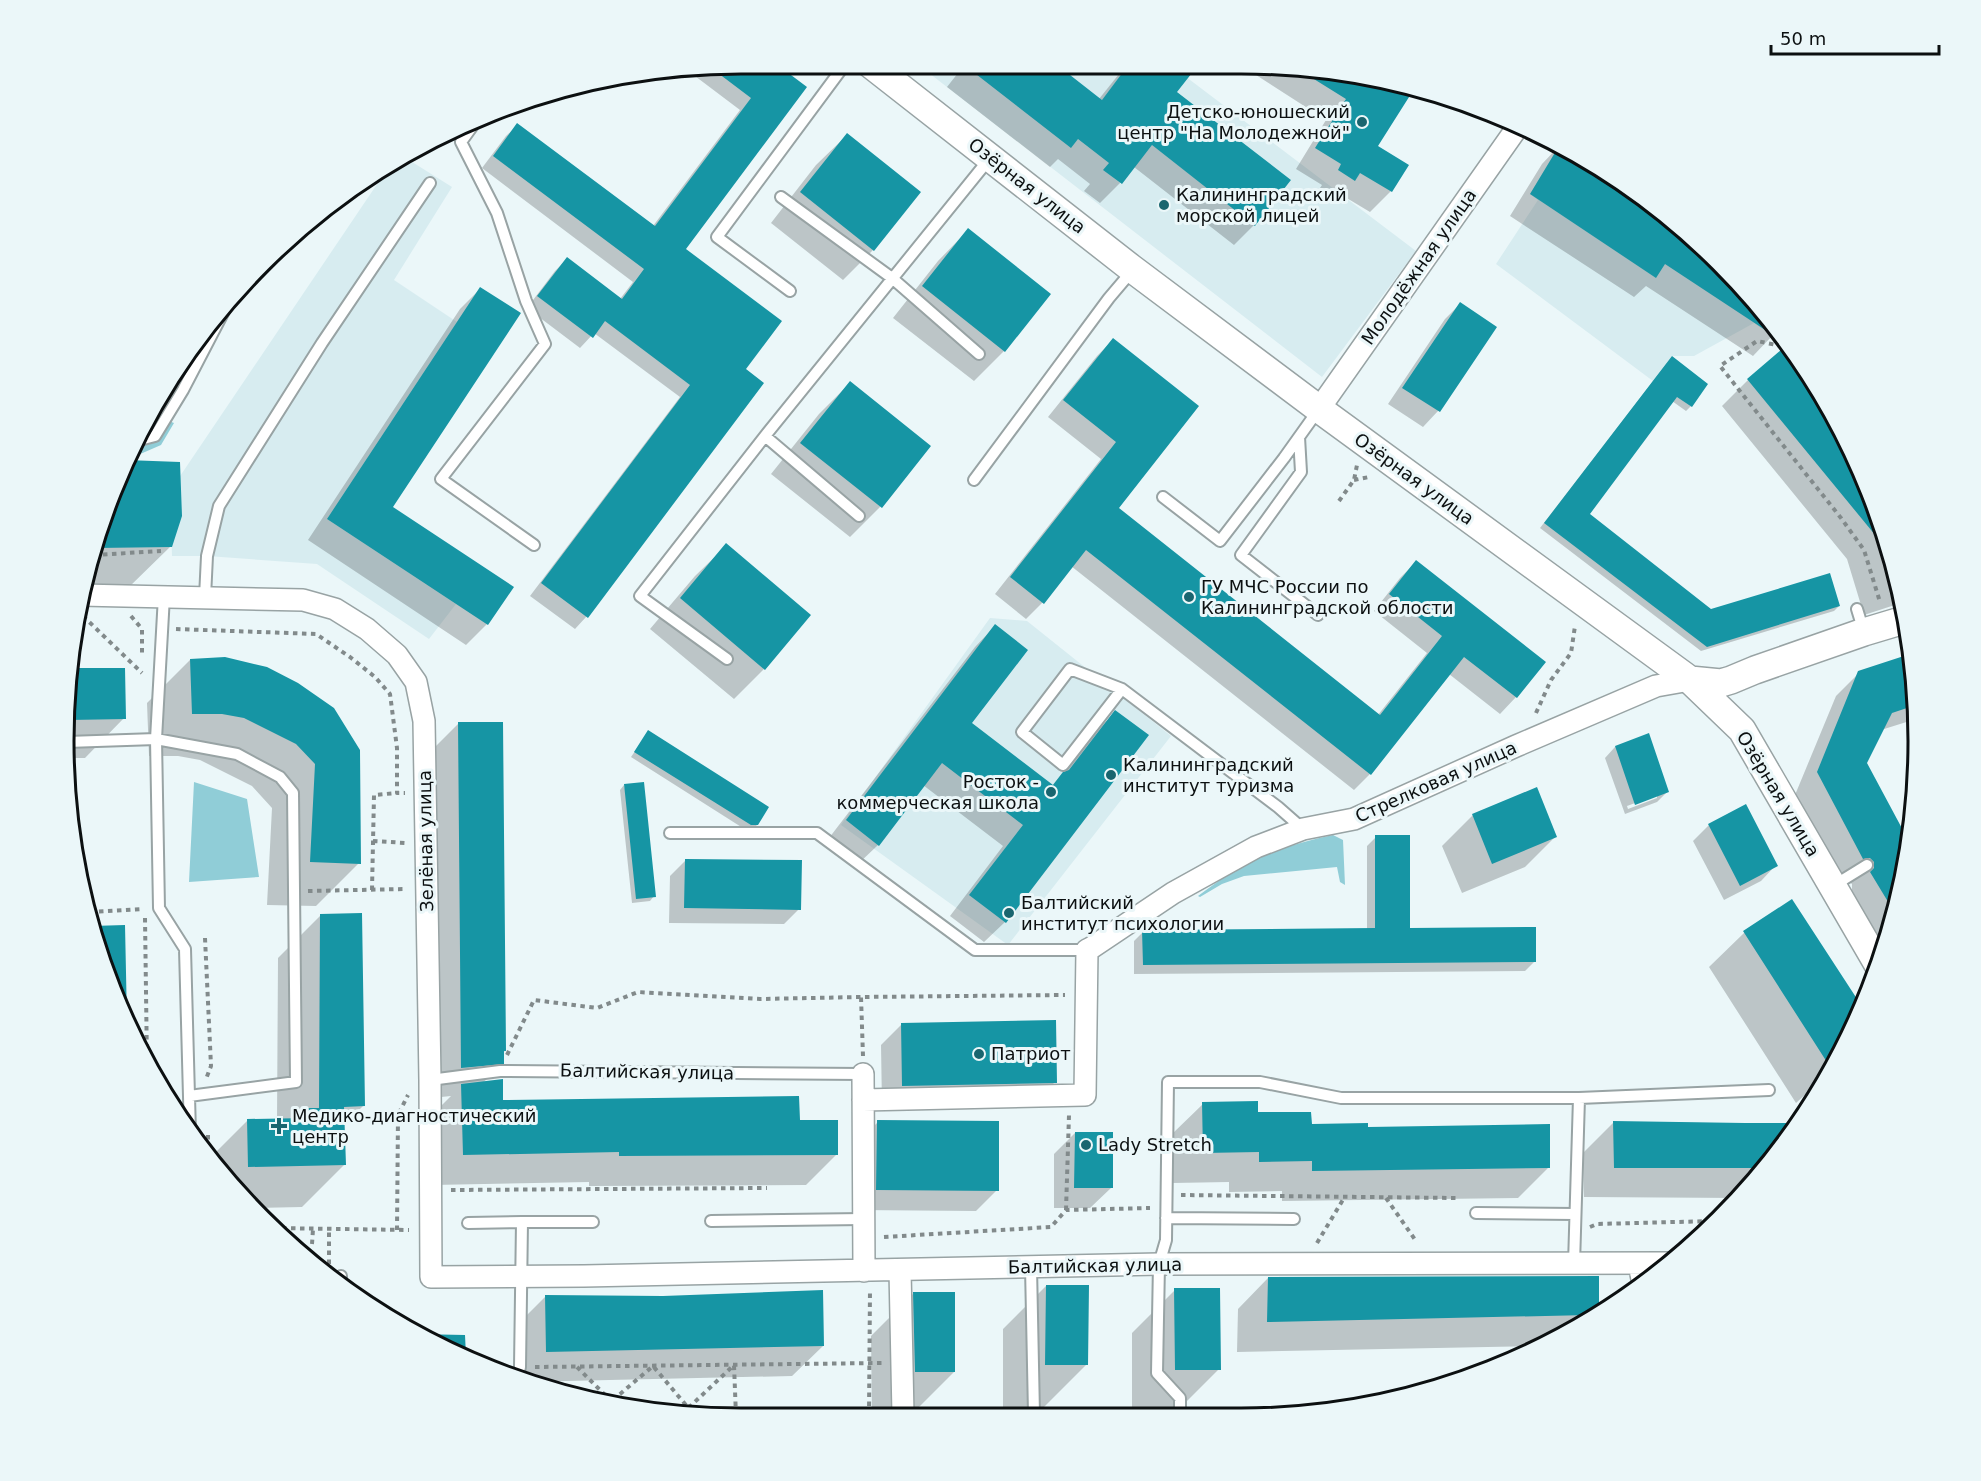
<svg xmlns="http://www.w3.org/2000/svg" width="1981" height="1481" viewBox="0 0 1981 1481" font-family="'DejaVu Sans',sans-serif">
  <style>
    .built { fill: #d7ecf0 }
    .green { fill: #90cdd7 }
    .shadow { fill: #0003; fill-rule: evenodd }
    .building { fill: #1695a4 }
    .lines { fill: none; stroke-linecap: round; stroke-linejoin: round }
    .service-casing { stroke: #98a3a4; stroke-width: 14 }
    .minor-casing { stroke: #98a3a4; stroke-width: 24 }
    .tertiary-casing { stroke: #98a3a4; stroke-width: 30 }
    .path { stroke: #828a8b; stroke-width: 4; stroke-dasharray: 4.5 4.5; stroke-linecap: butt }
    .service { stroke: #fff; stroke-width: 10 }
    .minor { stroke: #fff; stroke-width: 21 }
    .tertiary { stroke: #fff; stroke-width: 27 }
    .poi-dot { fill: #19656f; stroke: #ebf7f9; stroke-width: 2 }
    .labels { text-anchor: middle; stroke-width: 6; stroke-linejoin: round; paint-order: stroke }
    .poi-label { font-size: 18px; fill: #0c1011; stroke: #ebf7f9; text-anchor: start }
    .street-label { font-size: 18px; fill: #0c1011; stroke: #ebf7f9 }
    .rim { fill: none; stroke: #0c1011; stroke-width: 3 }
  </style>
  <rect width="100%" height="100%" fill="#ebf7f9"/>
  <path class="built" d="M916 63 968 64 966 65 1071 147 1078 139 1109 163 1104 170 1121 184 1152 145 1256 226 1291 180 1141 64H1169L1416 251 1322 377Z
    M1056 64H1129L1102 100Z
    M1559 146 1617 177 1719 261 1778 328 1790 348 1754 323 1694 356H1672L1653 381 1496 264 1538 200 1530 194Z
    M401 155 452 187 394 280 457 322 327 519 456 604 429 639 317 564 207 556H172L170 491 394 159Z
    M990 618 1027 621 1171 736 1008 945 841 825Z"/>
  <path class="green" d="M151 414 174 423 161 445 138 455H128L133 441Z
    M194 782 247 799 259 877 189 882Z
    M1333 835 1343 840 1345 885 1340 882 1337 867 1244 876 1222 884 1200 897 1198 896C1209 888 1221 879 1233 871 1263 853 1299 842 1333 835Z"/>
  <path class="shadow" d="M740 63H772L683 249 744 370 762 384 586 617 575 629 530 596 680 397 594 333 580 348 527 308 555 271 567 259 620 299 633 282 482 168 506 136 518 125 653 226 740 110 687 70Z
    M965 64H1053L1099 99 1127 64H1197L1175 92 1254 225 1234 245 1134 167 1120 183 1100 203 1084 191 1090 184 1058 159 1050 167 947 87Z
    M1239 64H1284L1414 86 1376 146 1407 165 1391 191 1370 212 1340 194 1333 201 1318 191 1322 185 1296 169 1326 120Z
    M1425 89 1448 97 1444 101Z
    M847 135 873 250 843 280 771 223 816 165Z
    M1559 146 1622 181 1719 261 1778 328 1773 335 1753 356 1646 286 1634 297 1510 216 1542 164Z
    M968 230 1004 351 974 381 893 318 938 261Z
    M480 289 391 508 512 587 487 624 466 645 308 540 460 309Z
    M1460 304 1495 327 1438 411 1423 427 1388 404 1445 319Z
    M1113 340 1197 406 1117 509 1378 715 1427 653 1374 611 1400 578 1416 562 1544 663 1516 697 1500 714 1449 674 1370 774 1354 790 1071 566 1042 603 1026 619 995 594 1101 459 1048 417 1097 356Z
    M1781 352 1823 400 1848 441 1895 565 1901 603 1864 615 1847 559 1722 406 1748 380Z
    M1667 363 1691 406 1686 411 1672 401 1588 514 1711 610 1839 606 1834 611 1701 651 1540 528Z
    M850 383 929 446 880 507 850 537 771 474 819 414Z
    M126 462 171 546 127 589 82 590Z
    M726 546 764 669 734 699 650 629 695 576Z
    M995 626 970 723 1052 786 1095 732 1116 712 1005 922 984 942 950 916 1003 846 923 785 878 845 857 865 826 842 975 647Z
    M1910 655 1917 697 1916 719 1881 730 1865 763 1900 841 1907 849 1883 953 1849 895 1852 892V884L1847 880 1840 881 1795 795 1836 696 1859 673Z
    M190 660 297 684 359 863 316 906 267 905 272 808 252 786 200 760 178 756H149L147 703Z
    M72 670 124 718 85 758H66Z
    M458 724 505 1051 502 1053V1063L483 1083 501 1101 798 1121 837 1154 806 1185 589 1186V1182L433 1185 431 1116 451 1096 431 1098 428 754Z
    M648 732 757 825 752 830H746L631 757Z
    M1648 735 1667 792 1657 802 1625 814 1605 758 1615 747ZM1657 795V798L1628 809 1627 806Z
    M624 785 654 896 650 901 632 903 620 790Z
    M1746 806 1776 865 1761 881 1724 900 1693 841 1709 825Z
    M1473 815 1555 837 1525 867 1462 893 1442 846Z
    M1376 837 1408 929 1535 961 1525 971 1134 974V941L1143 932 1367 929V846Z
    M686 860 799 909 784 924 669 923 670 876Z
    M1792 901 1860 1007 1827 1080 1810 1103 1808 1092 1796 1103 1709 967 1744 933Z
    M321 915 363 1106 343 1126 345 1164 302 1207 255 1208 209 1159 248 1120H277L278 958Z
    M902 1024 1055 1082 1034 1103 882 1106 881 1045Z
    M1203 1104 1310 1125 1367 1129 1549 1167 1518 1198 1282 1201V1191L1229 1192V1182L1173 1183 1172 1134Z
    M878 1122 997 1190 976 1211 856 1210 857 1143Z
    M1614 1122 1796 1124 1750 1187 1738 1198 1584 1197 1583 1153Z
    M1075 1133 1111 1188 1090 1208H1054V1154Z
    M1597 1277V1310L1535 1346 1237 1352 1238 1309 1268 1278Z
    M1046 1286 1087 1364 1044 1407H1003V1329Z
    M1175 1290 1219 1369 1176 1412 1132 1413V1333Z
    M914 1293 954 1372 911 1415H872L871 1336Z
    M545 1297 823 1346 792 1376 522 1382 516 1379 515 1327Z
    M414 1333H427V1335L464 1336V1356Z
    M839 1409V1416H745L748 1413Z"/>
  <path class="building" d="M741 63H775L807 87 686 249 782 321 746 369 764 383 588 618 541 583 690 385 605 321 593 338 537 296 567 257 622 299 644 269 493 156 517 123 655 226 751 98 710 67Z
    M963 64H1056L1102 100 1129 64H1199L1177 92 1291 180 1255 226 1152 145 1122 184 1103 170 1109 163 1078 139 1071 148Z
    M1293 66 1416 86 1378 146 1409 165 1392 192 1360 173 1355 181 1338 170 1341 164 1315 148 1346 99Z
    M847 133 921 192 874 251 800 192Z
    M1559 146 1617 177 1719 261 1778 328 1785 339 1782 341 1665 264 1656 278 1530 194Z
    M968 228 1051 294 1005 352 922 286Z
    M480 287 521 313 393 507 514 587 488 625 327 519Z
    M1460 302 1497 327 1440 412 1402 388Z
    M1113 338 1199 406 1119 508 1380 715 1442 636 1389 594 1416 560 1546 662 1517 698 1464 657 1371 775 1086 550 1044 604 1010 577 1116 442 1063 400Z
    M1781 350 1818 392 1848 441 1888 546 1885 547 1747 379Z
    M1672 356 1708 384 1692 407 1677 397 1590 514 1711 609 1830 573 1840 606 1707 647 1544 523Z
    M850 381 931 446 882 508 800 443Z
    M126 460 180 462 182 516 172 547 96 548Z
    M726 543 811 615 765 670 680 598Z
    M995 624 1028 650 972 723 1053 785 1063 772 1069 770 1115 710 1149 735 1006 923 969 895 1023 825 942 763 879 846 846 820Z
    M1910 654 1916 705 1892 713 1867 763 1905 834 1902 842 1908 848 1893 910 1870 872 1874 868V862L1870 858 1863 859 1817 772 1858 671Z
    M225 657 267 667 298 683 334 708 360 750 361 864 310 862 315 764 296 744 244 718 222 714H192L190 659Z
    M72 668H125L126 719 69 720Z
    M458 722H503L506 1051H504V1064L461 1068Z
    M648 730 769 807 758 825H751L634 752Z
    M1649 733 1669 792 1635 805 1615 746Z
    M644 782 656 897 636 899 624 784Z
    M1537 787 1557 837 1492 864 1472 814Z
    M1746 804 1778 866 1740 886 1708 824Z
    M1375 835H1410V928L1536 927V962L1143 965 1142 930 1375 928Z
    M685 859 802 860 801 910 684 908Z
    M1792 899 1861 1005 1832 1070 1743 931Z
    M362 913 365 1106 344 1107 346 1165 248 1167 247 1119 308 1118V1108H319L320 914Z
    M125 925 127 1020 99 959 92 926Z
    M1056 1020 1057 1083 902 1086 901 1023Z
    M503 1079V1100L799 1096 800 1120H838V1155L619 1156V1152L463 1155 461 1084Z
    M1258 1101V1112H1311L1312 1124 1368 1123V1127L1550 1124V1168L1312 1171V1161L1259 1162V1152L1203 1153 1202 1102Z
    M877 1120 999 1121V1191L876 1190Z
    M1613 1121 1745 1123H1796L1763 1168H1614Z
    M1075 1132H1113V1188H1074Z
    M1599 1276V1309L1588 1315 1267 1322 1268 1277Z
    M1046 1285H1089L1088 1365H1045Z
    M1174 1288H1220L1221 1370H1175Z
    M823 1290 824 1346 546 1352 545 1295 663 1296Z
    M913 1292H955V1372H915Z
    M416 1334 465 1335 466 1356 455 1351Z"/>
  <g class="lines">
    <g class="service-casing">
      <path id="service" d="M474 124 461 142 497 213 526 301 545 344 441 479 534 545
        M781 197 892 278 979 354
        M790 291 717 237 846 63
        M765 436 859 516
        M1299 437 1301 472 1241 555 1318 615
        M132 442 155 436 183 390 235 290
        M974 480 1109 298 1126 278 1131 268
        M1163 497 1220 541 1284 458 1319 409
        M164 596 156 739 159 908 185 949 190 1133
        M205 597 207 556 219 506 322 343 430 183
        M1857 609 1864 632
        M727 659 640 596 765 436 990 158
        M1122 689 1063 765 1022 732 1070 669 1122 689 1278 807 1303 829
        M67 742 156 739 237 754 280 777 293 793 296 1082 189 1096
        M670 833H817L975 950H1087
        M1909 841 1910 839
        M1833 886 1867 865
        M430 1080 500 1071 863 1074
        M1476 1213 1575 1214
        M1166 1218 1294 1219
        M711 1221 864 1219
        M468 1223 522 1222
        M297 1253H299
        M1574 1264 1579 1098 1769 1090
        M1031 1267 1034 1414
        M341 1276V1283
        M517 1379 520 1367 522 1222H593
        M1180 1413V1398L1157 1373 1159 1264 1166 1240 1168 1082H1260L1341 1098H1579"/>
    </g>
    <g class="minor-casing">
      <path id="minor" d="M1319 409 1519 125
        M81 595 303 600 335 609 367 629 397 655 416 682 424 721 430 1080 431 1277 584 1276 1159 1264 1669 1263
        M863 1074 864 1271
        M863 1100 1085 1095 1087 950 1091 948 1173 893 1256 847 1303 829 1354 819 1516 746 1656 686 1690 680
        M1639 1264 1643 1284
        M900 1270 903 1415"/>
    </g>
    <g class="tertiary-casing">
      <path id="tertiary" d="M869 63 1131 268 1319 409 1690 680 1742 730 1879 966
        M1690 680 1721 683 1731 680 1755 670 1864 632 1904 620"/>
    </g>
    <path class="path" d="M1791 348 1757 341 1720 366 1841 518 1864 550 1880 602
      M1354 480 1369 477
      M1339 501 1354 480 1357 465
      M94 555 161 551
      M83 616 142 673
      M131 616 142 629V656
      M176 629 316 634 350 657 375 677 390 694 397 748V793H405
      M1536 713 1551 680 1571 653 1575 626
      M373 841 406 843
      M372 890 374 795 397 793
      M308 891 405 889
      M90 912 143 909
      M145 918 147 1065
      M205 938 211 1066 206 1079
      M507 1055 534 1000 597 1008 638 992 760 999 861 997
      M863 1056 861 997 1065 995
      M208 1135V1158
      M451 1190 767 1188
      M1181 1195 1458 1198
      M1386 1198 1416 1241
      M1066 1210 1069 1115
      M1590 1227 1597 1224 1714 1221
      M273 1228 409 1230
      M397 1230 398 1115 408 1095
      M884 1237 1051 1227 1066 1210 1150 1208
      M1317 1243 1344 1198
      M312 1244 313 1229
      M329 1264V1229
      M535 1367 882 1363
      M577 1367 610 1400
      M613 1400 653 1366 696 1417
      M682 1414 734 1365 736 1416
      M869 1415 870 1290"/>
    <use href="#service" class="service"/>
    <use href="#minor" class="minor"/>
    <use href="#tertiary" class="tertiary"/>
  </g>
  <g class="poi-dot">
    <circle cx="1362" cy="122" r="6"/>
    <circle cx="1164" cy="205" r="6"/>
    <circle cx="1189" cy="597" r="6"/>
    <circle cx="1111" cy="775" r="6"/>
    <circle cx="1051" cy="792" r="6"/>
    <circle cx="1009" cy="913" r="6"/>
    <circle cx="979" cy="1054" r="6"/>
    <path d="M276 1117h6v6h6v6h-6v6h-6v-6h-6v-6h6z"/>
    <circle cx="1086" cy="1145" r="6"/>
  </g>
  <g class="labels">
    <g class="poi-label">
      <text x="1350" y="118" text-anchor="end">Детско-юношеский<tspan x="1350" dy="21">центр "На Молодежной"</tspan></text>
      <text x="1176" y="201">Калининградский<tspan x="1176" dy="21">морской лицей</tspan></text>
      <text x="1201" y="593">ГУ МЧС России по<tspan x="1201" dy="21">Калининградской облости</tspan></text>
      <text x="1123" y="771">Калининградский<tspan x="1123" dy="21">институт туризма</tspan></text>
      <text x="1039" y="788" text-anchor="end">Росток -<tspan x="1039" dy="21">коммерческая школа</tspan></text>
      <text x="1021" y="909">Балтийский<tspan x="1021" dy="21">институт психологии</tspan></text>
      <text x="991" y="1060">Патриот</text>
      <text x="292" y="1122">Медико-диагностический<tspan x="292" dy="21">центр</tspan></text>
      <text x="1098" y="1151">Lady Stretch</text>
    </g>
    <g class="street-label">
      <text transform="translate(1027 186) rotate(38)" y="6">Озёрная улица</text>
      <text transform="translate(1419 267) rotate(-55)" y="6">Молодёжная улица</text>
      <text transform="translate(1414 479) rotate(36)" y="6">Озёрная улица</text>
      <text transform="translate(1436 782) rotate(-24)" y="6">Стрелковая улица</text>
      <text transform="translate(1778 794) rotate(59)" y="6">Озёрная улица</text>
      <text transform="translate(426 841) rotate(-91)" y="6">Зелёная улица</text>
      <text transform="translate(647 1072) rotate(1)" y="6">Балтийская улица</text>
      <text transform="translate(1095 1266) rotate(-1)" y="6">Балтийская улица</text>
    </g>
  </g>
  <path d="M0 0H1981V1481H0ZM741 74H1241A667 667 0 0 1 1908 741V741A667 667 0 0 1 1241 1408H741A667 667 0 0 1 74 741V741A667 667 0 0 1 741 74Z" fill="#ebf7f9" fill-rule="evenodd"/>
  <path class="rim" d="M741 74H1241A667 667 0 0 1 1908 741V741A667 667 0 0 1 1241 1408H741A667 667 0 0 1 74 741V741A667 667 0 0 1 741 74Z"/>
  <path d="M1771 45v9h168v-9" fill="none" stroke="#0c1011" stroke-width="3"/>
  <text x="1780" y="45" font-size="18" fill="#0c1011" stroke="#ebf7f9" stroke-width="4.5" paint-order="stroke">50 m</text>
</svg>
